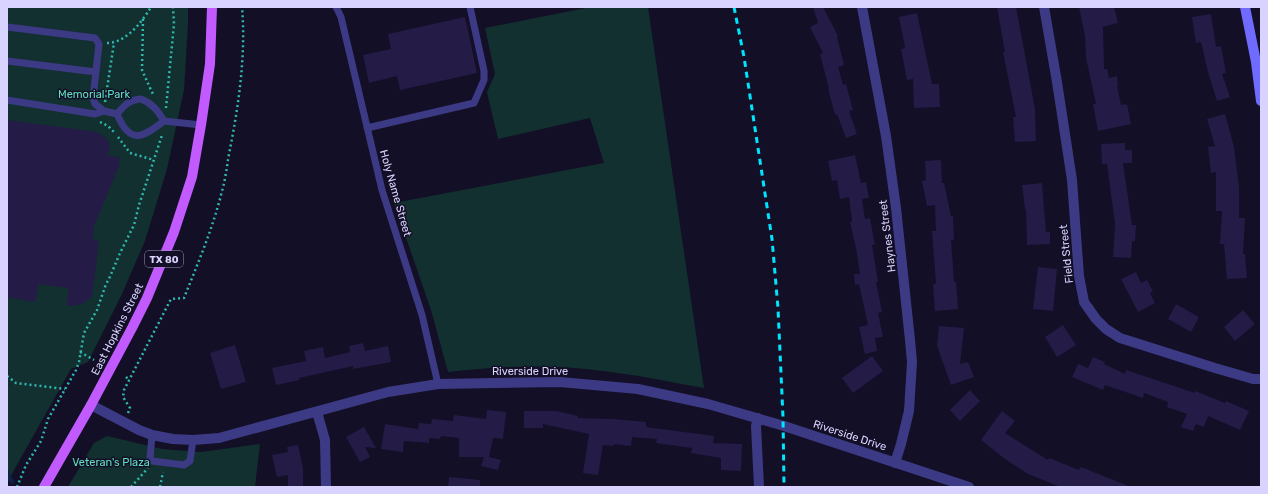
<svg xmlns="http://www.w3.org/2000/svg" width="1268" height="494" viewBox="0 0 1268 494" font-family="Rubik,sans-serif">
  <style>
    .green { fill: #12302f }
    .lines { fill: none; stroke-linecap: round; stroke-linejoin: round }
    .stream { stroke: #0c2248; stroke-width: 4 }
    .building { fill: #241b47 }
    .path { stroke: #2fb8b0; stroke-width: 2.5; stroke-dasharray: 2 3; stroke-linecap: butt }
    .lane { stroke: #3d3a85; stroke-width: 7 }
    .street { stroke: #3d3a85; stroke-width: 10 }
    .secondary { stroke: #6f6bff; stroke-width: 10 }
    .primary { stroke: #c25bff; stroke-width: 10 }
    .rail { stroke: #00e5ff; stroke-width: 3; stroke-dasharray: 6 5; stroke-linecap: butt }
    .labels { text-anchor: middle; stroke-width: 3; stroke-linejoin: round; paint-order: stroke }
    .shield { fill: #130f26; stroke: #9e99be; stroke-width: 1 }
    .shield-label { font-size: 10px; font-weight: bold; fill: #d9d4ff }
    .park-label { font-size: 11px; fill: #5fe0c0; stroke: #130f26 }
    .street-label { font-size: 11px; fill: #d9d4ff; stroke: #130f26 }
  </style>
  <rect width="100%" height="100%" fill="#130f26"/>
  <path class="green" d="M7 7H188V24L184 90 167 169 145 241 122 294 88 362 71 369 14 470 7 484Z
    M591 7H648L704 388C671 382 637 375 603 371 552 364 499 366 448 372L431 310 394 203 604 163 590 118 498 139 487 92 495 74 485 28Z
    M107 436 162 449 201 452 260 444 255 487H68L94 443Z"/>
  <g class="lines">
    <path class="stream" d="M7 471 12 482"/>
  </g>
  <path class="building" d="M813 7H823L838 36 837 37 844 65 838 67 843 85 846 84 853 110 849 111 857 134 846 138 837 114 835 115 828 89H829L820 54 823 53 810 27 818 23Z
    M997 7H1016L1035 109 1036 141 1015 142 1013 117H1016L1003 52H1005Z
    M1079 7H1114L1118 23 1103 27 1104 69H1107L1109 78 1117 76 1118 86H1117L1121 105 1127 104 1131 124 1098 131 1093 104H1096L1086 58 1085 36Z
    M917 13 932 84H939L940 107 914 108 913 79 907 80 901 49 905 48 899 17Z
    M1211 14 1216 47 1221 46 1226 73 1222 74 1230 97 1217 101 1208 72 1201 42 1196 43 1192 17Z
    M465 17 477 73 400 90 397 76 369 83 363 55 391 49 388 34Z
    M1225 114 1234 147 1239 187V218H1245L1243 254H1245L1247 278 1227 279 1224 244H1220L1222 211H1216V172L1211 173 1208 147 1215 146 1207 119Z
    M7 120 97 132 107 139 110 146 108 156 120 157 119 166 94 227 93 240 99 241 92 296 81 305 67 306 68 288 39 284 35 302 7 297Z
    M1125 143V150H1132V163H1123L1132 225H1136L1135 241H1132L1131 258 1113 257 1115 224 1107 164H1102L1101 144Z
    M855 155 861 183 866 182 869 198 862 199 865 219 870 218 875 245H872L878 282H876L882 312 878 313 883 337 875 338 877 351 865 354 859 327 868 325 859 284 855 285 854 274H860L856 248 850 222H852L849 197 840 199 837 180 832 181 828 161Z
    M941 160 942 183H944L951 216H953L954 240H951L954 282H956L958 309 935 311 933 284H936L932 231H936L935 205 927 206 922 181 926 180 925 161Z
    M1042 183 1046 232H1050V244L1027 245 1026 209H1025L1022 185Z
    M1038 267 1057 269 1053 311 1033 309Z
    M1136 272 1141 283 1147 280 1153 291 1150 293 1155 303 1138 312 1121 279Z
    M1176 304 1199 317 1191 332 1168 319Z
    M1243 310 1255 324 1235 341 1224 327Z
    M1063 325 1076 345 1057 357 1045 337Z
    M939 326 964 328 960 364 968 362 974 377 951 385 937 346Z
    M363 343 365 351 388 346 391 362 353 369V366L299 378 300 380 276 385 272 368 306 361 304 351 323 347 325 358 350 352 349 346Z
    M235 345 246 382 221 389 210 353Z
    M872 356 883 371 853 393 842 378Z
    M1093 357 1105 362 1104 364 1125 374 1126 370 1195 393V391L1225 403 1226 401 1249 411 1240 430 1208 416 1204 427 1196 424 1193 431 1181 427 1187 414 1167 407 1168 402 1144 393 1143 398 1105 385 1103 390 1072 377 1078 364 1088 368Z
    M970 390 980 401 960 421 950 410Z
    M487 410 506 412 503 439 493 438 489 457 501 460 498 470 481 466 484 457H459V438L441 436 440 439 429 438V443L404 441 403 452 381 449 385 424 418 429 419 423 431 424 432 419 453 421 454 415 486 419Z
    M524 411H556L578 416V418L613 419 646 422V427L714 436 713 443 742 444 741 471 721 470V458L691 453 692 448 656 443 657 439 632 437 631 446 614 444V446L603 445 598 475 583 473 589 434 543 424V428H524Z
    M1002 411 1015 421 1005 433 1048 460 1049 458 1079 470 1081 467 1131 487H1061L1028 474 1005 459 981 440Z
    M364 427 376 448 365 447 370 457 360 462 346 437Z
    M298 445 303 468V487H288V475L277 477 272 455 288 452 287 447Z
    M449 477 480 480V487H448Z"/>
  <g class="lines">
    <path class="path" d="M143 19 142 70 151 90 153 94
      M107 43C126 43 142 22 151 7
      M105 102 114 43
      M166 108 174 24 173 7
      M100 122 108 126 115 133
      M118 137 130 153 154 160
      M80 352 94 360
      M7 376 16 383 65 389
      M126 377 129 380
      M128 413 130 408 123 397 124 390 171 299 184 298C198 263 213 228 222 191 226 178 227 163 230 149 239 103 246 54 242 7
      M17 487 26 465 41 441 48 419 76 370 79 362 84 333 97 310 106 284 109 279 120 253 134 225 139 205 162 135
      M131 487 148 468
      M160 487 163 472"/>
    <path class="lane" d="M336 7 341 17 382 190 422 315 438 384
      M7 27 95 38 99 44 93 98 95 104 104 111
      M7 61 96 72
      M141 99C152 103 158 111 164 121 142 138 130 145 117 114 125 105 129 100 141 99Z
      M7 100 95 114 104 111 117 114
      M164 121 201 125
      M367 128 474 103 484 80V71L470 7
      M152 435 150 458 152 461 184 465 190 461 193 440"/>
    <path class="street" d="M862 7 886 136 896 208 910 340 912 362 909 411 901 444 895 463
      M1044 7 1057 82 1072 180 1079 276 1084 302 1096 319 1106 329 1120 338 1215 368 1253 379H1261
      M91 405 139 430 152 435 173 439 193 440 219 438 388 392 438 384 560 382 638 389 708 404 784 426 969 487
      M317 412 325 440 326 487
      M758 418 756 426 759 487"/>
    <path class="secondary" d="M1245 7 1256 62 1261 101"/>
    <path class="primary" d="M44 487 91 405 132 328 147 298 174 232 192 177 201 125 210 64 212 7"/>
    <path class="rail" d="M734 7 744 57 772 239 778 308 783 417 784 487"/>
  </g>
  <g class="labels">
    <rect class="shield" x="145" y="251" width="38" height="16" rx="3"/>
    <g class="shield-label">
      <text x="164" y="263">TX 80</text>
    </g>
    <g class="park-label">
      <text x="94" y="98">Memorial Park</text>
      <text x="111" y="466">Veteran's Plaza</text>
    </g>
    <g class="street-label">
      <text transform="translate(396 193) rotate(74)" y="4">Holy Name Street</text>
      <text transform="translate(887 236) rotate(-97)" y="4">Haynes Street</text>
      <text transform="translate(1066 254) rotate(-96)" y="4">Field Street</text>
      <text transform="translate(117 329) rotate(-63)" y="4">East Hopkins Street</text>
      <text x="530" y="375">Riverside Drive</text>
      <text transform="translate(850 435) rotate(18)" y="4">Riverside Drive</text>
    </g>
  </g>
  <rect width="1268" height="494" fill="none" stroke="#d9d4ff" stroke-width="16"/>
</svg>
